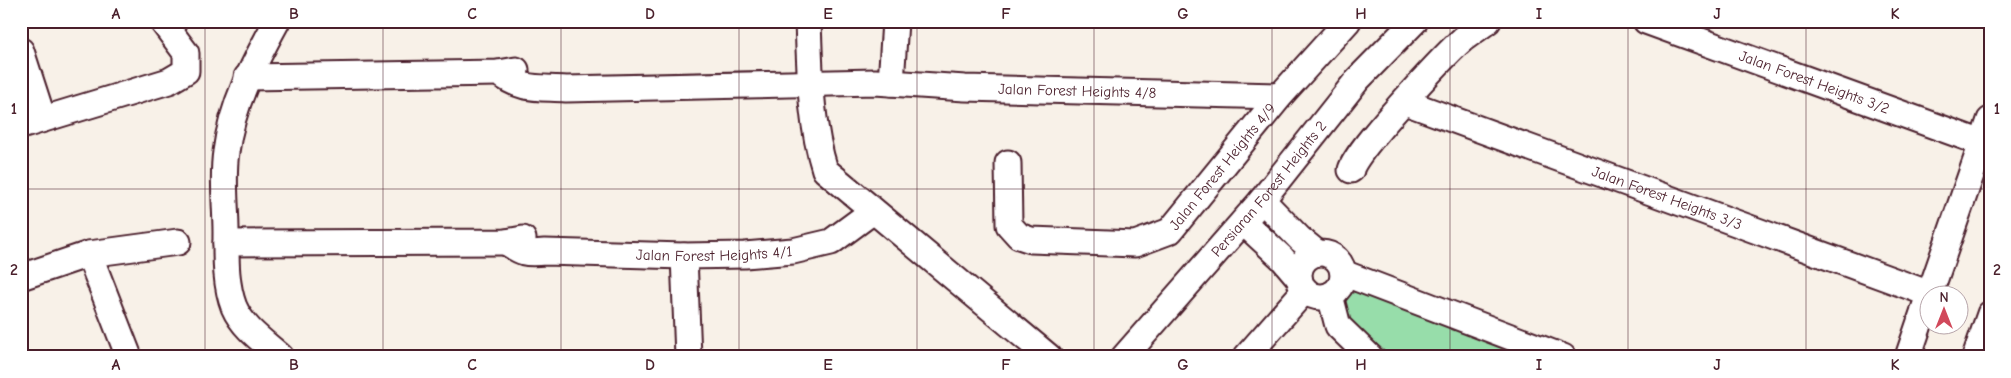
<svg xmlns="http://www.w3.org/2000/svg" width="2011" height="378" viewBox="0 0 2011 378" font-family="'Comic Neue',sans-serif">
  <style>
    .green { fill: #97ddaa; stroke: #707e6a }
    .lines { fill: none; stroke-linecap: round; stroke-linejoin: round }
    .minor-casing { stroke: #4a1f2b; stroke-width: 29 }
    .minor { stroke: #fff; stroke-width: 25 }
    .grid { fill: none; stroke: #4a1f2b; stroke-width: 1; stroke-opacity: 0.55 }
    .labels { text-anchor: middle; stroke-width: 4; stroke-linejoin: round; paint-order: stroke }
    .street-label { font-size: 15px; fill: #4a1f2b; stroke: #fff }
    .neatline { fill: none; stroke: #4a1f2b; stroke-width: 2 }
    .grid-label { font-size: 16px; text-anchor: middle; font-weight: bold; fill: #4a1f2b }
  </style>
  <rect width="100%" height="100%" fill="#f8f1e8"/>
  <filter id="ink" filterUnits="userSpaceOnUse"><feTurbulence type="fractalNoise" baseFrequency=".02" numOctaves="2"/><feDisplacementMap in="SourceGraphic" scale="10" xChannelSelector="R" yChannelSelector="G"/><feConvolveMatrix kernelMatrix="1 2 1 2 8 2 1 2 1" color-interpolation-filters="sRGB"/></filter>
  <g filter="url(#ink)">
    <path class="green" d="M1363 290 1558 357H1392L1345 317 1346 295Z"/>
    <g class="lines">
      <g class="minor-casing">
        <g id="minor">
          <path d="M277 21C254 63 232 104 226 152 222 177 226 206 226 232 226 256 225 284 234 307 243 328 264 342 281 357"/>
          <path d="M808 21C810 71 810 123 825 170L1049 357"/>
          <path id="s1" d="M1646 21 1982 143"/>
          <path d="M21 51 43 119"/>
          <path id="s2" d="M499 73C522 91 539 87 566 89L875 82 965 88 1280 96"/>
          <path d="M247 77 499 73 516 70"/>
          <path d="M891 83 895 21"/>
          <path id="s3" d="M1405 102 1930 294"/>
          <path d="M21 126 169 81 186 71V53L162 21"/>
          <path id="s4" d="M1008 163 1009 225 1019 236 1031 240 1135 244 1170 231 1280 96 1348 21"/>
          <path d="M1351 170C1352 154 1446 54 1463 39 1471 33 1480 27 1488 21"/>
          <path d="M1262 200 1300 239 1317 253"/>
          <path d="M1243 222 1282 258 1299 278"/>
          <path id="s5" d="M506 242C522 253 525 254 545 252L684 256 745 255 793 251 831 242 873 211"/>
          <path d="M226 243 506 242 523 239"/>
          <circle cx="1321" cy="275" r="22"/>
          <path d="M89 254 129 357"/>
          <path d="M684 256 688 357"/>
          <path d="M1343 273 1563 357"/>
          <path d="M21 277 89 254 178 242"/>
          <path d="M1330 295 1338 326 1370 357"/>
          <path d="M1929 296 1990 120"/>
          <path id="s6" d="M1124 357 1262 200 1358 79 1415 21"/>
          <path d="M1246 357 1305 290"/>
          <path d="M1908 357 1928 298"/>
          <path d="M1975 357 1990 314"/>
        </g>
      </g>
      <use href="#minor" class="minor"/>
    </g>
  </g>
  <path class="grid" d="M205 21V357M383 21V357M561 21V357M739 21V357M917 21V357M1094 21V357M1272 21V357M1450 21V357M1628 21V357M1806 21V357M21 189H1990"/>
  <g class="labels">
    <g class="street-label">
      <text dy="5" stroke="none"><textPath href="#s1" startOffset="179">Jalan Forest Heights 3/2</textPath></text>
      <text dy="5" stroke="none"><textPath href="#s2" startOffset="582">Jalan Forest Heights 4/8</textPath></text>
      <text dy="5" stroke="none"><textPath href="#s4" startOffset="314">Jalan Forest Heights 4/9</textPath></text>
      <text dy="5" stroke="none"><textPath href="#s6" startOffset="222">Persiaran Forest Heights 2</textPath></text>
      <text dy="5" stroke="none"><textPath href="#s3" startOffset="279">Jalan Forest Heights 3/3</textPath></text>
      <text dy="5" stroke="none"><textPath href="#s5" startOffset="211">Jalan Forest Heights 4/1</textPath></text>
    </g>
  </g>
  <rect width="2011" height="378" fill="none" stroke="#fff" stroke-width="55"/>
  <g transform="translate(1944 310)"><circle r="24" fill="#ffffff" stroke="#b7a5aa"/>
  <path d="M0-4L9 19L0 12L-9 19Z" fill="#d1495b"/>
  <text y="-8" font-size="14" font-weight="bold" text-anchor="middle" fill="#4a1f2b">N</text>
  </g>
  <rect x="28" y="28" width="1956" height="322" class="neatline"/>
  <g class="grid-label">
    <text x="116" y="19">A</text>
    <text x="294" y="19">B</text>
    <text x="472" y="19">C</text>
    <text x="650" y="19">D</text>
    <text x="828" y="19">E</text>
    <text x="1006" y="19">F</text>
    <text x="1183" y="19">G</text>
    <text x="1361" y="19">H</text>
    <text x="1539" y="19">I</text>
    <text x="1717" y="19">J</text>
    <text x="1895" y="19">K</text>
    <text x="14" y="114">1</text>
    <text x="1997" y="114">1</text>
    <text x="14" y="275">2</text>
    <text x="1997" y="275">2</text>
    <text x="116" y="370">A</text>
    <text x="294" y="370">B</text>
    <text x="472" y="370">C</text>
    <text x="650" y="370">D</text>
    <text x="828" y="370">E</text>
    <text x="1006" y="370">F</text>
    <text x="1183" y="370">G</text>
    <text x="1361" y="370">H</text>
    <text x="1539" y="370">I</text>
    <text x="1717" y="370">J</text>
    <text x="1895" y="370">K</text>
  </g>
</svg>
